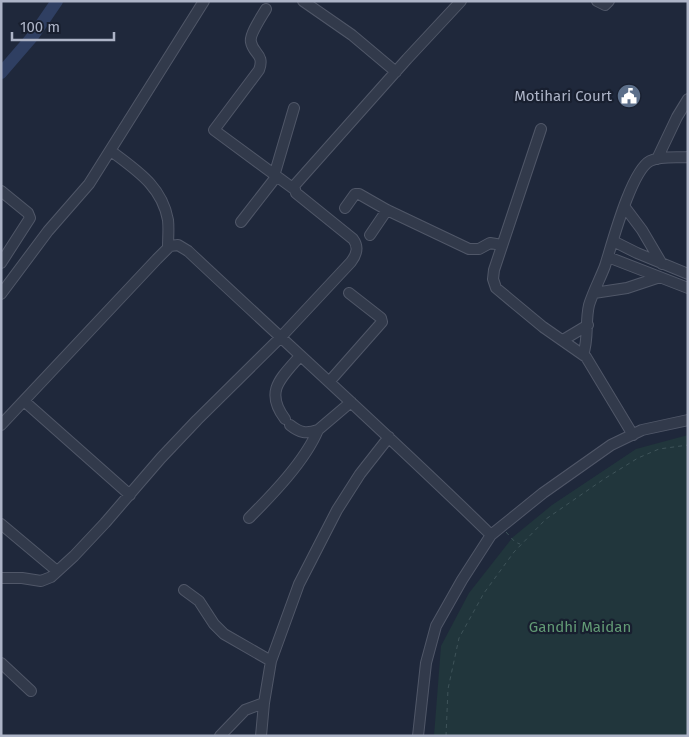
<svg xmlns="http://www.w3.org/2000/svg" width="689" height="737" viewBox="0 0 689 737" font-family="'Fira Sans',sans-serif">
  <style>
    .green { fill: #21363c }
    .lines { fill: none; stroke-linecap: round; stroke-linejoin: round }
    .river { stroke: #2f3f62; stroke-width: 12 }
    .minor-casing { stroke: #505768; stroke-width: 12 }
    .path { stroke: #3e5359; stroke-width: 1; stroke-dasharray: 4 4; stroke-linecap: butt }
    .minor { stroke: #323a4b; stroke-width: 10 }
    .labels { text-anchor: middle; stroke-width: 4.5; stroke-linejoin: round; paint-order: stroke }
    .poi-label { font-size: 15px; fill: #adb4c7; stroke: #181f2f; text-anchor: end }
    .park-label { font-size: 15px; fill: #629a75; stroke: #181f2f }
  </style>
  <rect width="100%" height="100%" fill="#1f283b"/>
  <path class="green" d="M688 435V736H434L441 646 469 593 513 537 552 505 636 449Z"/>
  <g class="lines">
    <path class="river" d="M1 73 33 36 57 1"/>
    <g class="minor-casing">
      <path id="minor" d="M303 1 352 35 396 72
        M597 1 605 5 609 1
        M266 9C262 16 249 35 251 42 253 54 265 54 259 70L214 130 294 189
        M541 129 494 270 493 279 496 288 543 327 586 357 633 435
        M111 151C136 170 162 186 168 220 169 229 168 238 168 247
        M657 159 677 117 688 99
        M274 176 294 108
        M1 191 28 213 30 218 1 263
        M624 206 642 230 662 264
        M345 208 355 194H359L387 210 469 249H479L490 243 502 245
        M241 222 276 177
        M370 235 387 210
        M613 241 637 253 688 274
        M608 257 688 288
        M594 293 627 288 660 277
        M1 294 48 231 89 184 204 1
        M563 340 588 325
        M583 355C589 338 585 322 589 305 593 292 600 279 605 266 612 244 631 171 650 161 660 156 676 158 688 157
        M329 382 382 322 381 318 349 293
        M24 401 130 495
        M285 419C264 391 281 378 300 356
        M1 425 157 259 170 246 178 245 188 251C289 346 392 438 491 535
        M290 425C300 433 306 434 318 430L351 402
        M249 518C272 495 305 461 318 430
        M1 524 57 571
        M1 578H22L41 581 51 577 74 556 105 523 161 458 197 420 280 338 351 262C357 254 359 247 353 239L296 193 294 186 407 59 461 1
        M184 590 199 601 214 624 224 634 271 661
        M1 663 31 691
        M220 736 245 710 264 703
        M261 736 264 703 271 661 299 584 337 510 360 474 389 437
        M418 736 426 663 436 626 462 580 491 535 543 493 611 445 642 430 688 420"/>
    </g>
    <path class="path" d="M506 532 515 542 520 544
      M446 736 448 689 459 638 484 593 514 552 546 519 604 479 638 458 659 449 688 445"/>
    <use href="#minor" class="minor"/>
  </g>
  <defs>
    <g id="civic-disc" transform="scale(1.25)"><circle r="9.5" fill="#5c6f8a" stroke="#181f2f"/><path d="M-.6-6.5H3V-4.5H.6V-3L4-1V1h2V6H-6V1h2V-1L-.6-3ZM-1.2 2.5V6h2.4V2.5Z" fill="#fff"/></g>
  </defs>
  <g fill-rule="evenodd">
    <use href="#civic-disc" x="629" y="96"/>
  </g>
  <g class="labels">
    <g class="poi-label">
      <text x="612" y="101">Motihari Court</text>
    </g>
    <g class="park-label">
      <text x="580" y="632">Gandhi Maidan</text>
    </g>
  </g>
  <rect width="689" height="737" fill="none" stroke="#adb4c7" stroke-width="5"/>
  <path d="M12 32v8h102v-8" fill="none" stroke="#adb4c7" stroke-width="2.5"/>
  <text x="20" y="32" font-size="15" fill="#adb4c7" stroke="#181f2f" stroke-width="4" paint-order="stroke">100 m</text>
</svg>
